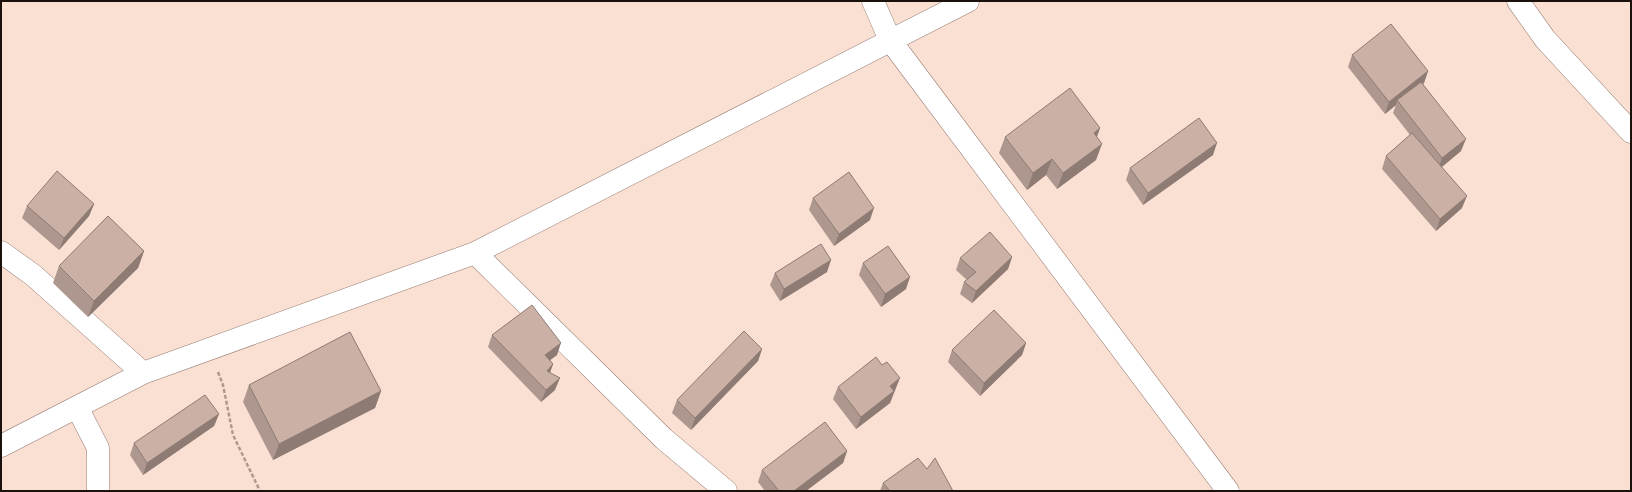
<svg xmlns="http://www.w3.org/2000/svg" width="1632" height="492" viewBox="0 0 1632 492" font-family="Figtree,sans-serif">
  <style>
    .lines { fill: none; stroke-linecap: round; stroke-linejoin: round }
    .minor-casing { stroke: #957c72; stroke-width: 23 }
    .path { stroke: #ae998f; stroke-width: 2.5; stroke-dasharray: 4 2; stroke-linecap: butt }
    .minor { stroke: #fff; stroke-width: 22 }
    .wall { fill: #ae978e }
    .shaded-wall { fill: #8d7b74 }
    .building { fill: #cab0a5; stroke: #8d7b74 }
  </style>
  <rect width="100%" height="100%" fill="#fadfd3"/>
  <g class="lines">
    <g class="minor-casing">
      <path id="minor" d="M873 1 890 40 1228 491
        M1518 1 1545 39 1631 132
        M1 252 33 275 143 373
        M475 253 664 439 726 491
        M77 407 98 448V491
        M1 446 143 373 475 253 968 1"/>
    </g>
    <path class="path" d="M218 372 223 385 233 435 260 491"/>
    <use href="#minor" class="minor"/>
  </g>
  <path class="wall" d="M1352 55 1428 71 1424 83 1423 84 1461 151 1442 167 1462 208 1436 231 1382 169 1386 156 1410 135 1393 113 1396 105 1385 114 1348 67Z
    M1100 128 1097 137 1096 160 1057 189 1046 175 1027 190 999 153 1005 137Z
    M1213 155 1143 205 1126 180 1130 168Z
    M813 198 870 220 834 246 809 210Z
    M94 204 89 216 59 250 22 218 27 206Z
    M144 251 138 268 88 317 53 283 59 266Z
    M1012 257 1008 269 972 303 960 294 964 282 967 280 956 270 960 258Z
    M863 263 906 289 881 307 859 275Z
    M827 272 780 301 770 285 775 273Z
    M492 335 557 355 550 360 553 364 550 372 555 390 541 402 488 347Z
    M1026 343 1022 355 980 396 948 362 952 350Z
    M762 349 758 361 691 430 672 413 677 400Z
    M249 385 381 391 375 408 273 460 243 402Z
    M838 387 896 390 894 391 890 403 856 429 833 399Z
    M219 414 214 426 143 475 130 455 134 443Z
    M847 451 843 463 806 491H765L758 482 762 470Z
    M927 469 953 491H880L883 483Z"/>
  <path class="shaded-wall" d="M1428 71 1424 83 1399 103 1397 100 1396 105 1385 114 1389 102Z
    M1100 128 1094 144V133Z
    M1466 139 1461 151 1438 170 1442 158Z
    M1217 143 1213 155 1143 205 1148 193Z
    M1102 144 1096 160 1057 189 1063 173Z
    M1052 159 1046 175 1027 190 1033 173Z
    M1467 196 1462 208 1436 231 1440 219Z
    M94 204 89 216 59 250 64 238Z
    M874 208 870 220 834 246 839 234Z
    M144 251 138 268 88 317 94 301Z
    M1012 257 1008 269 972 303 976 291Z
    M831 260 827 272 780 301 784 289Z
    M910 277 906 289 881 307 885 294Z
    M561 343 557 355 541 367 545 355Z
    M1026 343 1022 355 980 396 984 383Z
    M762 349 758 361 691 430 695 418Z
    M553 364 549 376 547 371Z
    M560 378 555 390 541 402 546 390Z
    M900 378 890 403 856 429 861 417 890 386Z
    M381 391 375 408 273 460 279 444Z
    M219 414 214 426 143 475 147 463Z
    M847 451 843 463 806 491H794Z"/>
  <path class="building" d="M1391 24 1428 71 1389 102 1352 55Z
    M1421 82 1466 139 1442 158 1397 100Z
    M1070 88 1100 128 1094 133 1102 144 1063 173 1052 159 1033 173 1005 137Z
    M1199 118 1217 143 1148 193 1130 168Z
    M1412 133 1467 196 1440 219 1386 156Z
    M57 171 94 204 64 238 27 206Z
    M849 172 874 208 839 234 813 198Z
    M108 216 144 251 94 301 59 266Z
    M990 232 1012 257 976 291 964 282 976 272 960 258Z
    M821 244 831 260 784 289 775 273Z
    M888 246 910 277 885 294 863 263Z
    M532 305 561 343 545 355 553 364 547 371 560 378 546 390 492 335Z
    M994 310 1026 343 984 383 952 350Z
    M744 331 762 349 695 418 677 400Z
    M350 332 381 391 279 444 249 385Z
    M876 357 882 365 887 362 900 378 890 386 894 391 861 417 838 387Z
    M205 395 219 414 147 463 134 443Z
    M825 422 847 451 794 491H779L762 470Z
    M918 458 927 469 935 458 953 491H890L883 483Z"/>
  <rect width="1632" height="492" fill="none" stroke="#1a110d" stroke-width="4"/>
</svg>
